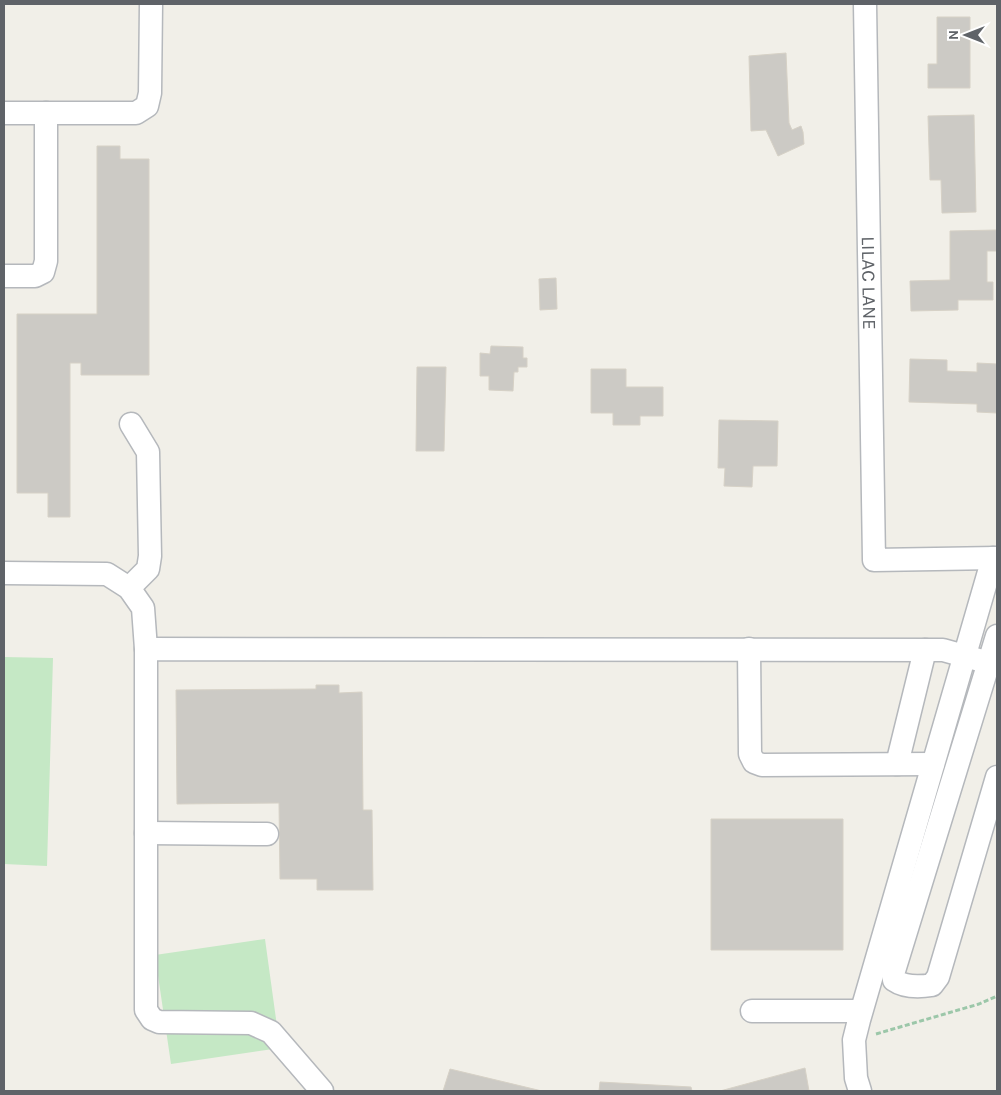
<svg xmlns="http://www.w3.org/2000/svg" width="1001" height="1095" viewBox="0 0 1001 1095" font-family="Karla,sans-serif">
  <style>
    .green { fill: #c5e8c5 }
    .building { fill: #cccac5; stroke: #d6d1c6 }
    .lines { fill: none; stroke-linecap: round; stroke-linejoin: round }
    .minor-casing { stroke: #b5b8bc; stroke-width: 25 }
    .path { stroke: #9cc7a9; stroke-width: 3; stroke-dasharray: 5 2.5; stroke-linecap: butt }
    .minor { stroke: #fff; stroke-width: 22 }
    .labels { text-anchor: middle; stroke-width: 4.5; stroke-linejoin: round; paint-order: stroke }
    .street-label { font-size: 19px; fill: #5f6368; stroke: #fff }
  </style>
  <rect width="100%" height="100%" fill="#f1efe8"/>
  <path class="green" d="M4 657 53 658 47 866 4 864Z
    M265 939 280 1048 171 1064 155 955Z"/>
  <path class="building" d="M937 17H970V88H928V64H937Z
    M786 53 789 123 792 130 801 126 803 132 804 144 778 156 766 130 751 131 749 56Z
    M974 115 976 212 942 213 941 180H930L928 116Z
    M97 146H120V159H149V375H81V363H70V517H48V493H17V314H97Z
    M997 230V251H987V282H993V300H958V310L911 311 910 281 950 280V231Z
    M556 278 557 309 540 310 539 279Z
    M491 346 523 347V358H527V367H518V372H514L513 391 489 390V376H480V353L490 354Z
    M910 359 947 360V371L977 372V363L997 364V413L977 412V404L909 402Z
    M417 367H446L444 451H416Z
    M591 369H626V387H663V416H640V425H613V413H591Z
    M719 420 778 421 777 466H753L752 487 724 486 725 468H718Z
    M316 685H339V693L362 692 363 810H372L373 890H317V879H280L279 803 177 804 176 690 316 689Z
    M711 819H843V950H711Z
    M805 1068 809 1091H720Z
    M450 1069 542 1091H443Z
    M600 1082 691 1087 692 1091H599Z"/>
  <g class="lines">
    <g class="minor-casing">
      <g id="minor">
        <path id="s1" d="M865 4 874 560 997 558"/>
        <path d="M4 113H136L147 106 150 93 151 4"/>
        <path d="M4 276H35L43 272 46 261V113"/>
        <path d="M4 573 107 574 129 588 143 608 146 649"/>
        <path d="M129 588 148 569 150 556 148 452 131 424"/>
        <path d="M997 636 893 974 894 980C904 987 920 987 932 985L938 977 997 777"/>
        <path d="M749 649 750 754 754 762 762 765 933 764"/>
        <path d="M897 764 925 650"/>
        <path d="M146 833 267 834"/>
        <path d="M752 1011H861"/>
        <path d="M322 1091 271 1032 251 1023 159 1022 152 1019 146 1010V649L943 650 997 665"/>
        <path d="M860 1091 856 1078 854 1040 859 1020 993 558"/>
      </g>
    </g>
    <path class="path" d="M876 1034 979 1004 997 996"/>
    <use href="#minor" class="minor"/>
  </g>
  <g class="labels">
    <g class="street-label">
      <text dy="7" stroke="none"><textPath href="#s1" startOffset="279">LILAC LANE</textPath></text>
    </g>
  </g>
  <rect width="1001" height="1095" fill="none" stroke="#5f6368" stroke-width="10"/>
  <g transform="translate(966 35) rotate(270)" stroke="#ffffff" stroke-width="4" paint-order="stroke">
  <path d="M0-4L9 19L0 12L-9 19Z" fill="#5f6368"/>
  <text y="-8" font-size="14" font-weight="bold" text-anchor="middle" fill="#5f6368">N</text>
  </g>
</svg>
